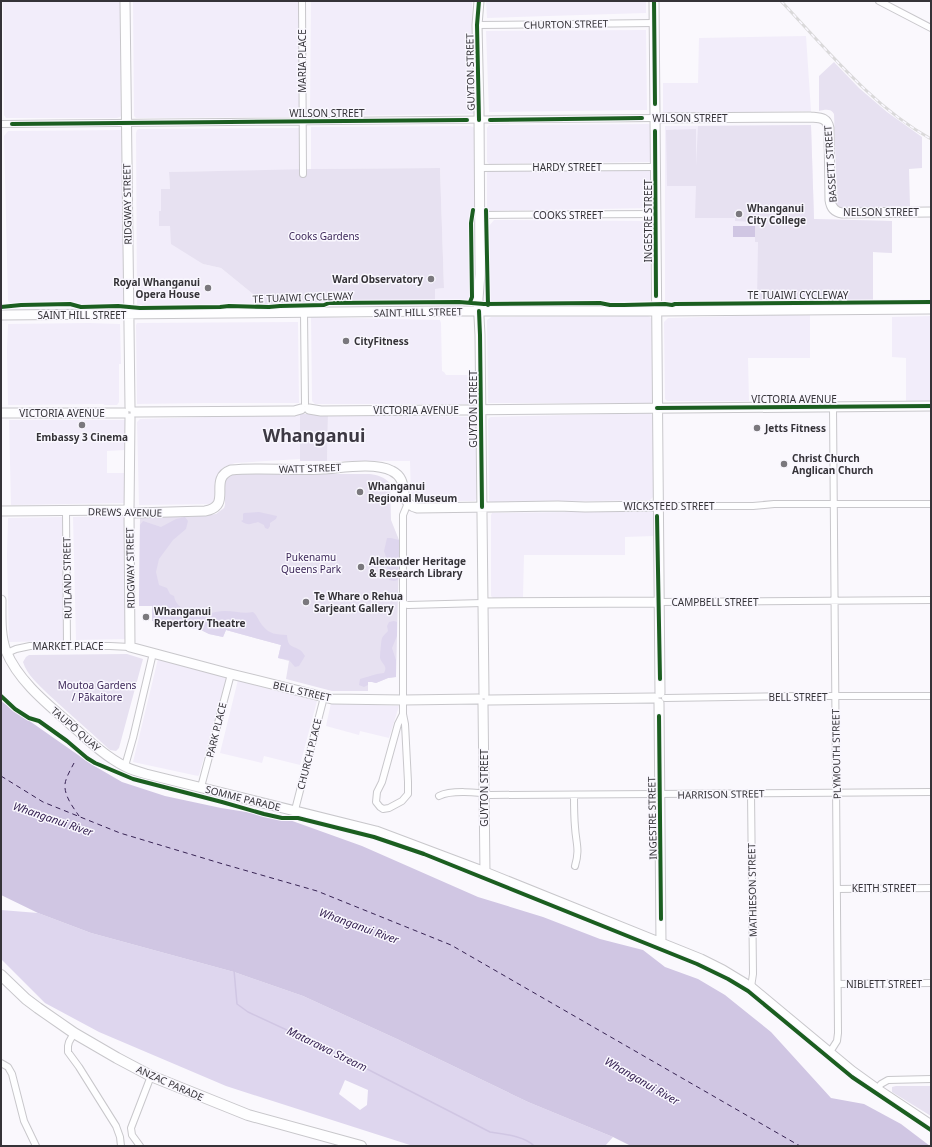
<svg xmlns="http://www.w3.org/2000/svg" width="932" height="1147" viewBox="0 0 932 1147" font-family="'Noto Sans',sans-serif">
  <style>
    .built { fill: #f2edfa }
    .green { fill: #e7e1f1 }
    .forest { fill: #ded6ee; fill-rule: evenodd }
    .water { fill: #d0c6e3 }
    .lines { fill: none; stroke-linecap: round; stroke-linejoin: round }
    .stream { stroke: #d0c6e3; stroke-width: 1.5 }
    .ferry { stroke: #372353; stroke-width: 1; stroke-dasharray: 5 4; stroke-linecap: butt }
    .street-casing { stroke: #c8c7cb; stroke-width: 8 }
    .secondary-casing { stroke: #c8c7cb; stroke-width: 11 }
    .primary-casing { stroke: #c8c7cb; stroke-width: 12 }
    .street { stroke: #fefeff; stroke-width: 6 }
    .secondary { stroke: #fefeff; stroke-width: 9 }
    .primary { stroke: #fefeff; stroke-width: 10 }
    .rail-casing { stroke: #dad9da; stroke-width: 3 }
    .rail { stroke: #f9f7fe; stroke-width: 1.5; stroke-dasharray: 4.5; stroke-linecap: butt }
    .cycleway-casing { stroke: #f9f7fe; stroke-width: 6 }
    .cycleway { stroke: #1b5e20; stroke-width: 4 }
    .poi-dot { fill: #7a787d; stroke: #f9f7fe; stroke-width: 1.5 }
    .labels { text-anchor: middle; stroke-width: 3; stroke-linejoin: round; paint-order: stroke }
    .street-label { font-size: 10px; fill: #353338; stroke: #f9f7fe }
    .poi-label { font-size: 10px; font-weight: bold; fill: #353338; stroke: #f9f7fe; text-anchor: start }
    .park-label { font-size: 10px; fill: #3e295a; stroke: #f9f7fe }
    .water-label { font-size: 11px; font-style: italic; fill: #372353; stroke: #f9f7fe }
    .town-label { font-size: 18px; font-weight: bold; fill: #3d3943; stroke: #f9f7fe }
  </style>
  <rect width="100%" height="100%" fill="#faf8fd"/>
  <path class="built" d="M3 1H121L122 115 120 117 117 118H6L4 115Z
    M133 1H300L301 114 298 117 136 118 134 116Z
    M311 1H472L476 112 474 114 313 116 310 114Z
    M486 1H646V13L487 18Z
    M646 30 647 110 489 112 486 31Z
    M806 36 811 111 663 113V83H698L699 38Z
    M649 124 652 127V162L489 164 487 162V128L489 125Z
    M811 125 814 219 892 221V253L873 252V302H665V126Z
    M470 126 473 127 476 130 474 297 469 300 435 301V289L444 288 440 168 311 169V127Z
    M300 128 302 170 169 172 170 189H161V211L159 212V226H170L203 264 221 268 258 298 259 306 138 308 137 306 136 133 137 130 139 129Z
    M122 130 124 131 125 298 124 304 120 306H12L8 301 4 136 8 131Z
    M489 170H652L654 205 651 208 489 211 487 209V172Z
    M494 220 646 221 650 225 651 299 650 301 496 305 490 302 489 300V226Z
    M810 314V358H748L749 401H667L665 399 664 322 668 318Z
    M648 316 653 319 655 400 650 403H488V402L487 320 491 317Z
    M931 316V401H906V358L892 357V317Z
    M311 317 440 320 441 323 442 371 444 372 446 375H477V404H315L312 401Z
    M298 322 299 403H205L137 404 136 325 137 323Z
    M89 323 120 324 121 364H119V402L117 405H105L103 404 8 405 7 350 8 324Z
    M651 413 653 417V497L650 500 492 503 489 501 488 420 489 418 491 417Z
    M300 414V459L235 463 224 467 220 471 216 486 217 504 139 505 137 422 140 419Z
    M328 414 474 417 477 420 476 499 475 501H424L417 500 411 495 410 461H327Z
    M9 420H125L126 450 107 451V473H126L127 503 11 505Z
    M651 511 654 515V536L625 537V555H524L523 597 493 598 491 596V515L492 513Z
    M126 516 128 639 76 640 73 517Z
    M63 517 65 554 66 641 9 642 7 555 8 518Z
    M158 659 227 676 199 775 198 776 133 762Z
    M238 680 317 701 300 765 264 756 262 763 220 753Z
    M331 703 399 706 389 738 360 731 359 735 326 726Z"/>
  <path class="green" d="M834 62 859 88 887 112 922 137V168L909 169 910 206 840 208 837 206 834 114C831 108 824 110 819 111V76Z
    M811 125 814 219 892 221V253L873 252V302H757L758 242H755V222L735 221V218H695L696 186H667L666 130 696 129V166L698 126Z
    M440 168 444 288 435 289V301L259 306 258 298 221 268 203 264 171 244 170 226H159V211H161V189H170L169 172 311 169Z
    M300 414H328L327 461H300Z
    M234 474H370C378 475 384 477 390 483L391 520 399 540V553L396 677 388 678 376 683 372 682H368V691H332L286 679 289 661 278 658 281 645 226 630 223 637 209 634 201 630 172 624 154 625 153 621H152V606H139L140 516 185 517 216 514 224 508 225 505V481L228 476Z
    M127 654 143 659 119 748 116 751 110 750C90 731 68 713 48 694 39 685 27 675 23 662L26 657 29 655Z
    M896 1086H931V1116L892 1092V1087Z"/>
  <path class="forest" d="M259 512 277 516 276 519 270 523V526L268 529 265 528 264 525 258 522C251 524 248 526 241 521L243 520V514L244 513Z
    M185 517 188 521 186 529 173 540 159 559 156 572 159 585 167 588 170 594 174 596C175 602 178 605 183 609 201 623 206 611 225 611 235 611 243 614 253 612 257 615 258 620 262 625 270 635 276 634 287 635 288 648 292 645 300 650 302 651 304 655 305 656L299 666 295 667 289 660 278 658 281 645 226 630 223 637 209 634 201 630 172 624 154 625 153 621H152V606H139L140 525 143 521 161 527 176 519Z
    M387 538H391L399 540V553L398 580 394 581 389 580 386 557 384 551Z
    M394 621 397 622V636L392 648 396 660V677L388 678 376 683 372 682H368V685L364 687 359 685 360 679 377 674 384 673C388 665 382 665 380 658 380 656 381 641 382 638 383 636 386 633 388 631L387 626 389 622Z
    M1 910 38 913 91 933 234 972 303 996 397 1039 528 1102 613 1137 605 1146H413L226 1086 99 1032 45 1003 1 959ZM345 1080 368 1090 367 1105 360 1110 339 1094Z"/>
  <path class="water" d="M733 226H755V237H733Z
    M1 701 91 764 122 782 165 796 221 808 284 818 362 846 478 897 543 917 600 939 643 950 665 967 698 979 725 995 771 1032 831 1098 864 1104 901 1124 930 1146H631L613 1137 528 1102 397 1039 303 996 234 972 91 933 38 913 1 895Z"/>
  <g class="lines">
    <path class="stream" d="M234 970 237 1004 248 1012 330 1050 490 1132C503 1134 525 1136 534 1146"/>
    <path class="ferry" d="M74 763C71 769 66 777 65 784 64 796 73 807 79 816
      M1 776 43 802 120 833 223 864 317 891 451 945 800 1146"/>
    <g class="street-casing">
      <path id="street" d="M302 1 303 174
        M879 1 931 28
        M477 25 654 23
        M1 124 655 118
        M479 168 655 167
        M479 215 656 214
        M304 313 305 404
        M657 506H753L774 504H931
        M66 511 67 646
        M658 602 931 600
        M403 603 408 605 483 603
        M7 653 16 649 30 646H110L130 647
        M665 698 796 696H931
        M403 714 405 724 408 782V794L402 801 389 808 383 809 380 807 376 802 377 792 382 782 398 724Z
        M403 714V515L408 503
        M125 766 133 738 153 653
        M201 787 231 674
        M751 793 753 974 751 987
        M574 795C574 805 574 816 575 827 576 844 580 849 575 866
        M439 796C451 790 478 792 490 795L931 792
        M295 810 324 697
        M837 889 931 888
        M838 984 931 983
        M74 1033 69 1042 68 1046V1052L79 1067 116 1126 120 1137 121 1146
        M830 1052 837 1041 838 1033 833 407
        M1 1063 8 1067 12 1074 24 1121 36 1146
        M877 1089 881 1084 888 1080 931 1079
        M140 1146 132 1135 131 1128 151 1076"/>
    </g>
    <g class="secondary-casing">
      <path id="secondary" d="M125 1 130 407
        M479 1 477 25 479 111 480 274 478 299 480 335 484 694
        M654 1 660 693
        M655 118 810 117C820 118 827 117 829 128L830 200C831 208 835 212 842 213L931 212
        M1 315 442 311H656L931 309
        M309 409 321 411 931 406
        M135 412 289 411H294L301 409
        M1 413H124
        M130 418 129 512 130 647 231 674 332 699 403 700 478 699
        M1 511 124 510 135 513 205 511C234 506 207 479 231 470 261 467 292 471 323 469 341 468 375 462 392 471 412 481 395 502 417 508L558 506 585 507 657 506
        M1 600C1 617 0 635 6 651 18 680 45 702 68 722 86 738 104 756 126 767 132 770 139 772 146 774L376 831 485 872 701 959 723 970 751 987 852 1071 877 1089 931 1125
        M483 603 658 602
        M489 700 654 698
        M659 703 661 943
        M483 704 485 872"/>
    </g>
    <g class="primary-casing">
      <path id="primary" d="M1 975 26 999 38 1008 74 1033 117 1058 151 1076 248 1115 361 1146"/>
    </g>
    <use href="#street" class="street"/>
    <use href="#secondary" class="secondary"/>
    <use href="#primary" class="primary"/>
    <g class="rail-casing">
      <path id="rail" d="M781 1C827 50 872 106 931 139"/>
    </g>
    <use href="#rail" class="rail"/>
    <g class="cycleway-casing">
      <path id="cycleway" d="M654 1 655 104
        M479 120 477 25 479 1
        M490 120 642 118
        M12 124 467 120
        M655 131 656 296
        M486 210 488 305
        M470 302 472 297 471 223 473 210
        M1 307 21 305 70 304 81 307 118 306 140 308 220 307 229 306 269 307 280 306 324 305 329 303 459 302 484 304 600 303 610 305H624L665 304 672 305 675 304 931 302
        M479 311 480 335 482 507
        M657 408 931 406
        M657 516 660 679
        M1 696 15 709 29 718 39 721 67 741 87 758 95 763 133 779 222 802 264 814 282 818H298L374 837 424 854 697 964 728 979 748 991 852 1077 931 1130
        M659 716 661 919"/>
    </g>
    <use href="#cycleway" class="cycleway"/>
  </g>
  <g class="poi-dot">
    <circle cx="739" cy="214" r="4"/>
    <circle cx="431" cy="279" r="4"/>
    <circle cx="208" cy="288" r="4"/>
    <circle cx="346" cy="341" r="4"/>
    <circle cx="82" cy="425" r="4"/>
    <circle cx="757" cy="428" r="4"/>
    <circle cx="784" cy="464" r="4"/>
    <circle cx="360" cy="492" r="4"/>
    <circle cx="361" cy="567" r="4"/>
    <circle cx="306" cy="602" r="4"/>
    <circle cx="146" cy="617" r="4"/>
  </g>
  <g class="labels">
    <g class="street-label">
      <text transform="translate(566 24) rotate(-1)" y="4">CHURTON STREET</text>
      <text transform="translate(302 61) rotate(-90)" y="4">MARIA PLACE</text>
      <text transform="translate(470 72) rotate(-91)" y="4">GUYTON STREET</text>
      <text x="327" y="117">WILSON STREET</text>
      <text x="690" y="122">WILSON STREET</text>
      <text transform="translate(830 164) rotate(-94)" y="4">BASSETT STREET</text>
      <text x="567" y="171">HARDY STREET</text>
      <text transform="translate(127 204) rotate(-91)" y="4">RIDGWAY STREET</text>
      <text x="881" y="216">NELSON STREET</text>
      <text x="568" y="219">COOKS STREET</text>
      <text transform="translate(648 221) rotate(-90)" y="4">INGESTRE STREET</text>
      <text x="798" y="299">TE TUAIWI CYCLEWAY</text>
      <text transform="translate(303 297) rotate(-2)" y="4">TE TUAIWI CYCLEWAY</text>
      <text transform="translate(418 312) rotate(-1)" y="4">SAINT HILL STREET</text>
      <text x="82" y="319">SAINT HILL STREET</text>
      <text x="794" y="403">VICTORIA AVENUE</text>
      <text transform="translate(473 409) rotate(-90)" y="4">GUYTON STREET</text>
      <text x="416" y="414">VICTORIA AVENUE</text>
      <text x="62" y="417">VICTORIA AVENUE</text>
      <text transform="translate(310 468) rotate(-2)" y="4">WATT STREET</text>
      <text x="669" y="510">WICKSTEED STREET</text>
      <text transform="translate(125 512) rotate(1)" y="4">DREWS AVENUE</text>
      <text transform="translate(130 568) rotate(-91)" y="4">RIDGWAY STREET</text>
      <text transform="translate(67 578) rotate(-91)" y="4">RUTLAND STREET</text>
      <text x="715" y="606">CAMPBELL STREET</text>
      <text x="68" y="650">MARKET PLACE</text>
      <text transform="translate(302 691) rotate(13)" y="4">BELL STREET</text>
      <text x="798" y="701">BELL STREET</text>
      <text transform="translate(76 729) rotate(41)" y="4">TAUPŌ QUAY</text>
      <text transform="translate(216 730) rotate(-76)" y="4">PARK PLACE</text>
      <text transform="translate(309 754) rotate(-76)" y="4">CHURCH PLACE</text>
      <text transform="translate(836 754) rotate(-91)" y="4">PLYMOUTH STREET</text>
      <text transform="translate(484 788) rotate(-90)" y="4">GUYTON STREET</text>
      <text transform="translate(721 794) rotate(-1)" y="4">HARRISON STREET</text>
      <text transform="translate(243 798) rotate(14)" y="4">SOMME PARADE</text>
      <text transform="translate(652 818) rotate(-91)" y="4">INGESTRE STREET</text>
      <text x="884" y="892">KEITH STREET</text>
      <text transform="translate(752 890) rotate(-91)" y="4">MATHIESON STREET</text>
      <text x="884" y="988">NIBLETT STREET</text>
      <text transform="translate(170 1083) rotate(24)" y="4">ANZAC PARADE</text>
    </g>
    <g class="poi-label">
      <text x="747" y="212">Whanganui<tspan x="747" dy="12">City College</tspan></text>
      <text x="423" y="283" text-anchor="end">Ward Observatory</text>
      <text x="200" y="286" text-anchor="end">Royal Whanganui<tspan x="200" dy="12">Opera House</tspan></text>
      <text x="354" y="345">CityFitness</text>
      <text x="765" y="432">Jetts Fitness</text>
      <text x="82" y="441" text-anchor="middle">Embassy 3 Cinema</text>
      <text x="792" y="462">Christ Church<tspan x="792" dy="12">Anglican Church</tspan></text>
      <text x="368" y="490">Whanganui<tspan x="368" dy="12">Regional Museum</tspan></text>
      <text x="369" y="565">Alexander Heritage<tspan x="369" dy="12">&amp; Research Library</tspan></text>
      <text x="314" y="600">Te Whare o Rehua<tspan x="314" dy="12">Sarjeant Gallery</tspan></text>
      <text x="154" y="615">Whanganui<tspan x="154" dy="12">Repertory Theatre</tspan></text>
    </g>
    <g class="park-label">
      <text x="324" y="240">Cooks Gardens</text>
      <text x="311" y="561">Pukenamu<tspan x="311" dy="12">Queens Park</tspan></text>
      <text x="97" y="689">Moutoa Gardens<tspan x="97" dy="12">/ Pākaitore</tspan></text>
    </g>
    <g class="water-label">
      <text transform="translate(53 819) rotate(19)" y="4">Whanganui River</text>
      <text transform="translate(359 926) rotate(20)" y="4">Whanganui River</text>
      <text transform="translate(327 1049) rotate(26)" y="4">Matarawa Stream</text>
      <text transform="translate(642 1081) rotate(30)" y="4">Whanganui River</text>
    </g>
    <g class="town-label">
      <text x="314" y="442">Whanganui</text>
    </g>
  </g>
  <rect width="932" height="1147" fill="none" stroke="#353338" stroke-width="4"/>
</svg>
